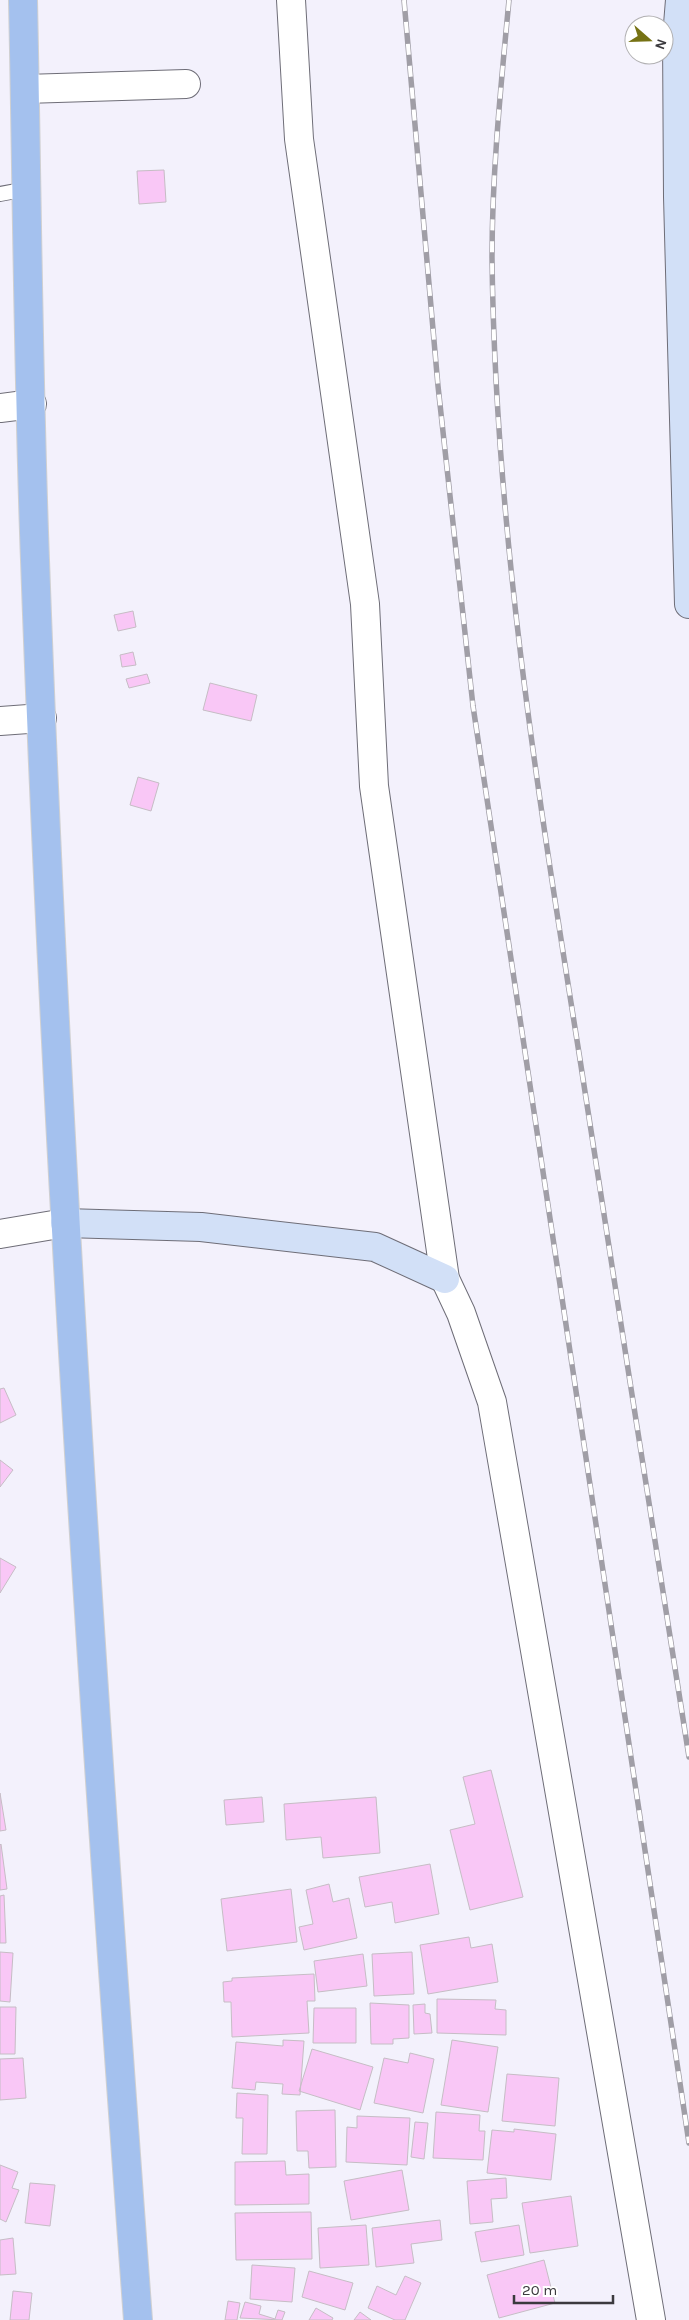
<svg xmlns="http://www.w3.org/2000/svg" width="689" height="2320" viewBox="0 0 689 2320" font-family="Karla,sans-serif">
  <style>
    .building { fill: #f9c7f6; stroke: #c6bdc5 }
    .lines { fill: none; stroke-linecap: round; stroke-linejoin: round }
    .lane-casing { stroke: #6e6d77; stroke-width: 16 }
    .street-casing { stroke: #6e6d77; stroke-width: 30 }
    .secondary-casing { stroke: #6e6d77; stroke-width: 30 }
    .primary-casing { stroke: #d0d0d1; stroke-width: 30 }
    .lane { stroke: #fff; stroke-width: 14 }
    .street { stroke: #fff; stroke-width: 28 }
    .secondary { stroke: #d2e0f7; stroke-width: 28 }
    .primary { stroke: #a4c1ee; stroke-width: 28 }
    .rail-casing { stroke: #a09ea6; stroke-width: 5.5 }
    .rail { stroke: #fff; stroke-width: 4; stroke-dasharray: 11; stroke-linecap: butt }
  </style>
  <rect width="100%" height="100%" fill="#f3f1fc"/>
  <path class="building" d="M164 170 166 202 139 204 137 171Z
    M133 611 136 627 118 631 114 615Z
    M133 652 136 665 122 667 120 655Z
    M147 674 150 683 129 688 126 679Z
    M210 683 257 695 251 721 203 710Z
    M138 777 159 783 151 811 130 805Z
    M4 1388 16 1415 0 1423V1389Z
    M0 1460 13 1470 0 1487Z
    M0 1558 16 1567 0 1593Z
    M491 1770 523 1897 470 1910 450 1830 475 1824 463 1777Z
    M0 1793 6 1830 0 1831Z
    M262 1797 264 1822 226 1825 224 1800Z
    M376 1797 380 1853 323 1858 321 1837 286 1840 284 1804Z
    M1 1844 7 1889 0 1890V1845Z
    M430 1864 439 1914 395 1923 392 1902 365 1907 359 1877Z
    M329 1884 333 1902 349 1898 357 1938 304 1950 299 1927 313 1924 306 1890Z
    M291 1889 297 1942 227 1951 221 1899Z
    M4 1895 6 1943H0V1896Z
    M469 1937 471 1948 492 1944 498 1982 428 1994 420 1945Z
    M0 1952 13 1953 10 2002 0 2001Z
    M412 1952 414 1994 374 1996 372 1954Z
    M363 1954 367 1986 318 1992 314 1961Z
    M314 1974 315 2001H307L309 2033 232 2037 231 2002H224L223 1982 232 1981V1978Z
    M437 1999 496 2000 495 2009 506 2010V2035L437 2033Z
    M370 2003 409 2005V2038L393 2039V2044H371Z
    M425 2004V2013L430 2014 432 2033 414 2034 413 2005Z
    M0 2007H16L15 2054H0Z
    M314 2008H356V2043H313Z
    M283 2040 304 2041 300 2095 282 2094 283 2084 256 2082 255 2090 232 2088 236 2042 283 2046Z
    M452 2040 498 2047 488 2112 441 2105Z
    M312 2049 373 2067 360 2110 299 2091Z
    M410 2053 434 2059 423 2113 374 2103 384 2058 408 2063Z
    M23 2058 26 2098 0 2100V2059Z
    M507 2074 559 2078 555 2126 502 2121Z
    M237 2093 268 2095 267 2154H242L243 2118H236Z
    M335 2110 336 2167 309 2168 308 2151H297L296 2111Z
    M436 2112 480 2115 479 2131H485L483 2160 433 2158Z
    M357 2116 410 2118 407 2165 346 2162 347 2127 357 2128Z
    M415 2122 428 2123 424 2159 411 2157Z
    M514 2129 556 2134 551 2180 487 2173 492 2130 514 2132Z
    M285 2161 286 2175 309 2174V2204L235 2205V2162Z
    M0 2165 18 2172 12 2188 19 2190 6 2222 0 2219Z
    M402 2170 409 2210 351 2220 344 2181Z
    M506 2178 507 2198 491 2199 493 2222 470 2224 467 2181Z
    M30 2183 55 2185 50 2226 25 2223Z
    M571 2196 578 2246 530 2253 522 2203Z
    M311 2212 312 2259 236 2260 235 2213Z
    M440 2220 442 2240 411 2244 414 2263 376 2267 372 2228Z
    M366 2225 369 2265 320 2268 318 2228Z
    M519 2225 524 2255 481 2262 475 2232Z
    M13 2238 16 2274 0 2275V2240Z
    M544 2260 555 2303 499 2318 487 2275Z
    M252 2265 295 2268 292 2302 250 2299Z
    M309 2271 353 2283 345 2310 302 2297Z
    M405 2276 421 2283 405 2320H395L368 2308 377 2286 396 2295Z
    M13 2291 32 2293 29 2320H10Z
    M228 2301 240 2303 237 2320H225Z
    M245 2302 261 2306 259 2314 275 2319 278 2310 285 2312 282 2320 240 2318Z
    M316 2308 333 2318 332 2320H309Z
    M360 2312 371 2320H354Z"/>
  <g class="lines">
    <g class="lane-casing">
      <path id="lane" d="M0 194 27 189"/>
    </g>
    <g class="street-casing">
      <path id="street" d="M291 0 299 139 365 604 374 786 445 1279 461 1313 492 1402 651 2320
        M25 89 186 84
        M0 408 32 404
        M0 721 42 718
        M0 1234 65 1223"/>
    </g>
    <g class="secondary-casing">
      <path id="secondary" d="M680 0 677 37 678 197 689 604
        M65 1223 201 1227 375 1247 445 1279"/>
    </g>
    <g class="primary-casing">
      <path id="primary" d="M23 0C27 187 28 374 35 560 56 1148 95 1734 138 2320"/>
    </g>
    <use href="#lane" class="lane"/>
    <use href="#street" class="street"/>
    <use href="#secondary" class="secondary"/>
    <use href="#primary" class="primary"/>
    <g class="rail-casing">
      <path id="rail" d="M404 0 438 386 473 706 689 2143
        M509 0C501 85 492 172 492 258 495 525 537 789 579 1053 615 1288 652 1522 689 1757"/>
    </g>
    <use href="#rail" class="rail"/>
  </g>
  <g transform="translate(649 40) rotate(110)"><circle r="24" fill="#ffffff" stroke="#b1b0b2"/>
  <path d="M0-4L9 19L0 12L-9 19Z" fill="#767214"/>
  <text y="-8" font-size="14" font-weight="bold" text-anchor="middle" fill="#3b3a3e">N</text>
  </g>
  <path d="M514 2295v8h99v-8" fill="none" stroke="#3b3a3e" stroke-width="2.5"/>
  <text x="522" y="2295" font-size="15" fill="#3b3a3e" stroke="#ffffff" stroke-width="4" paint-order="stroke">20 m</text>
</svg>
